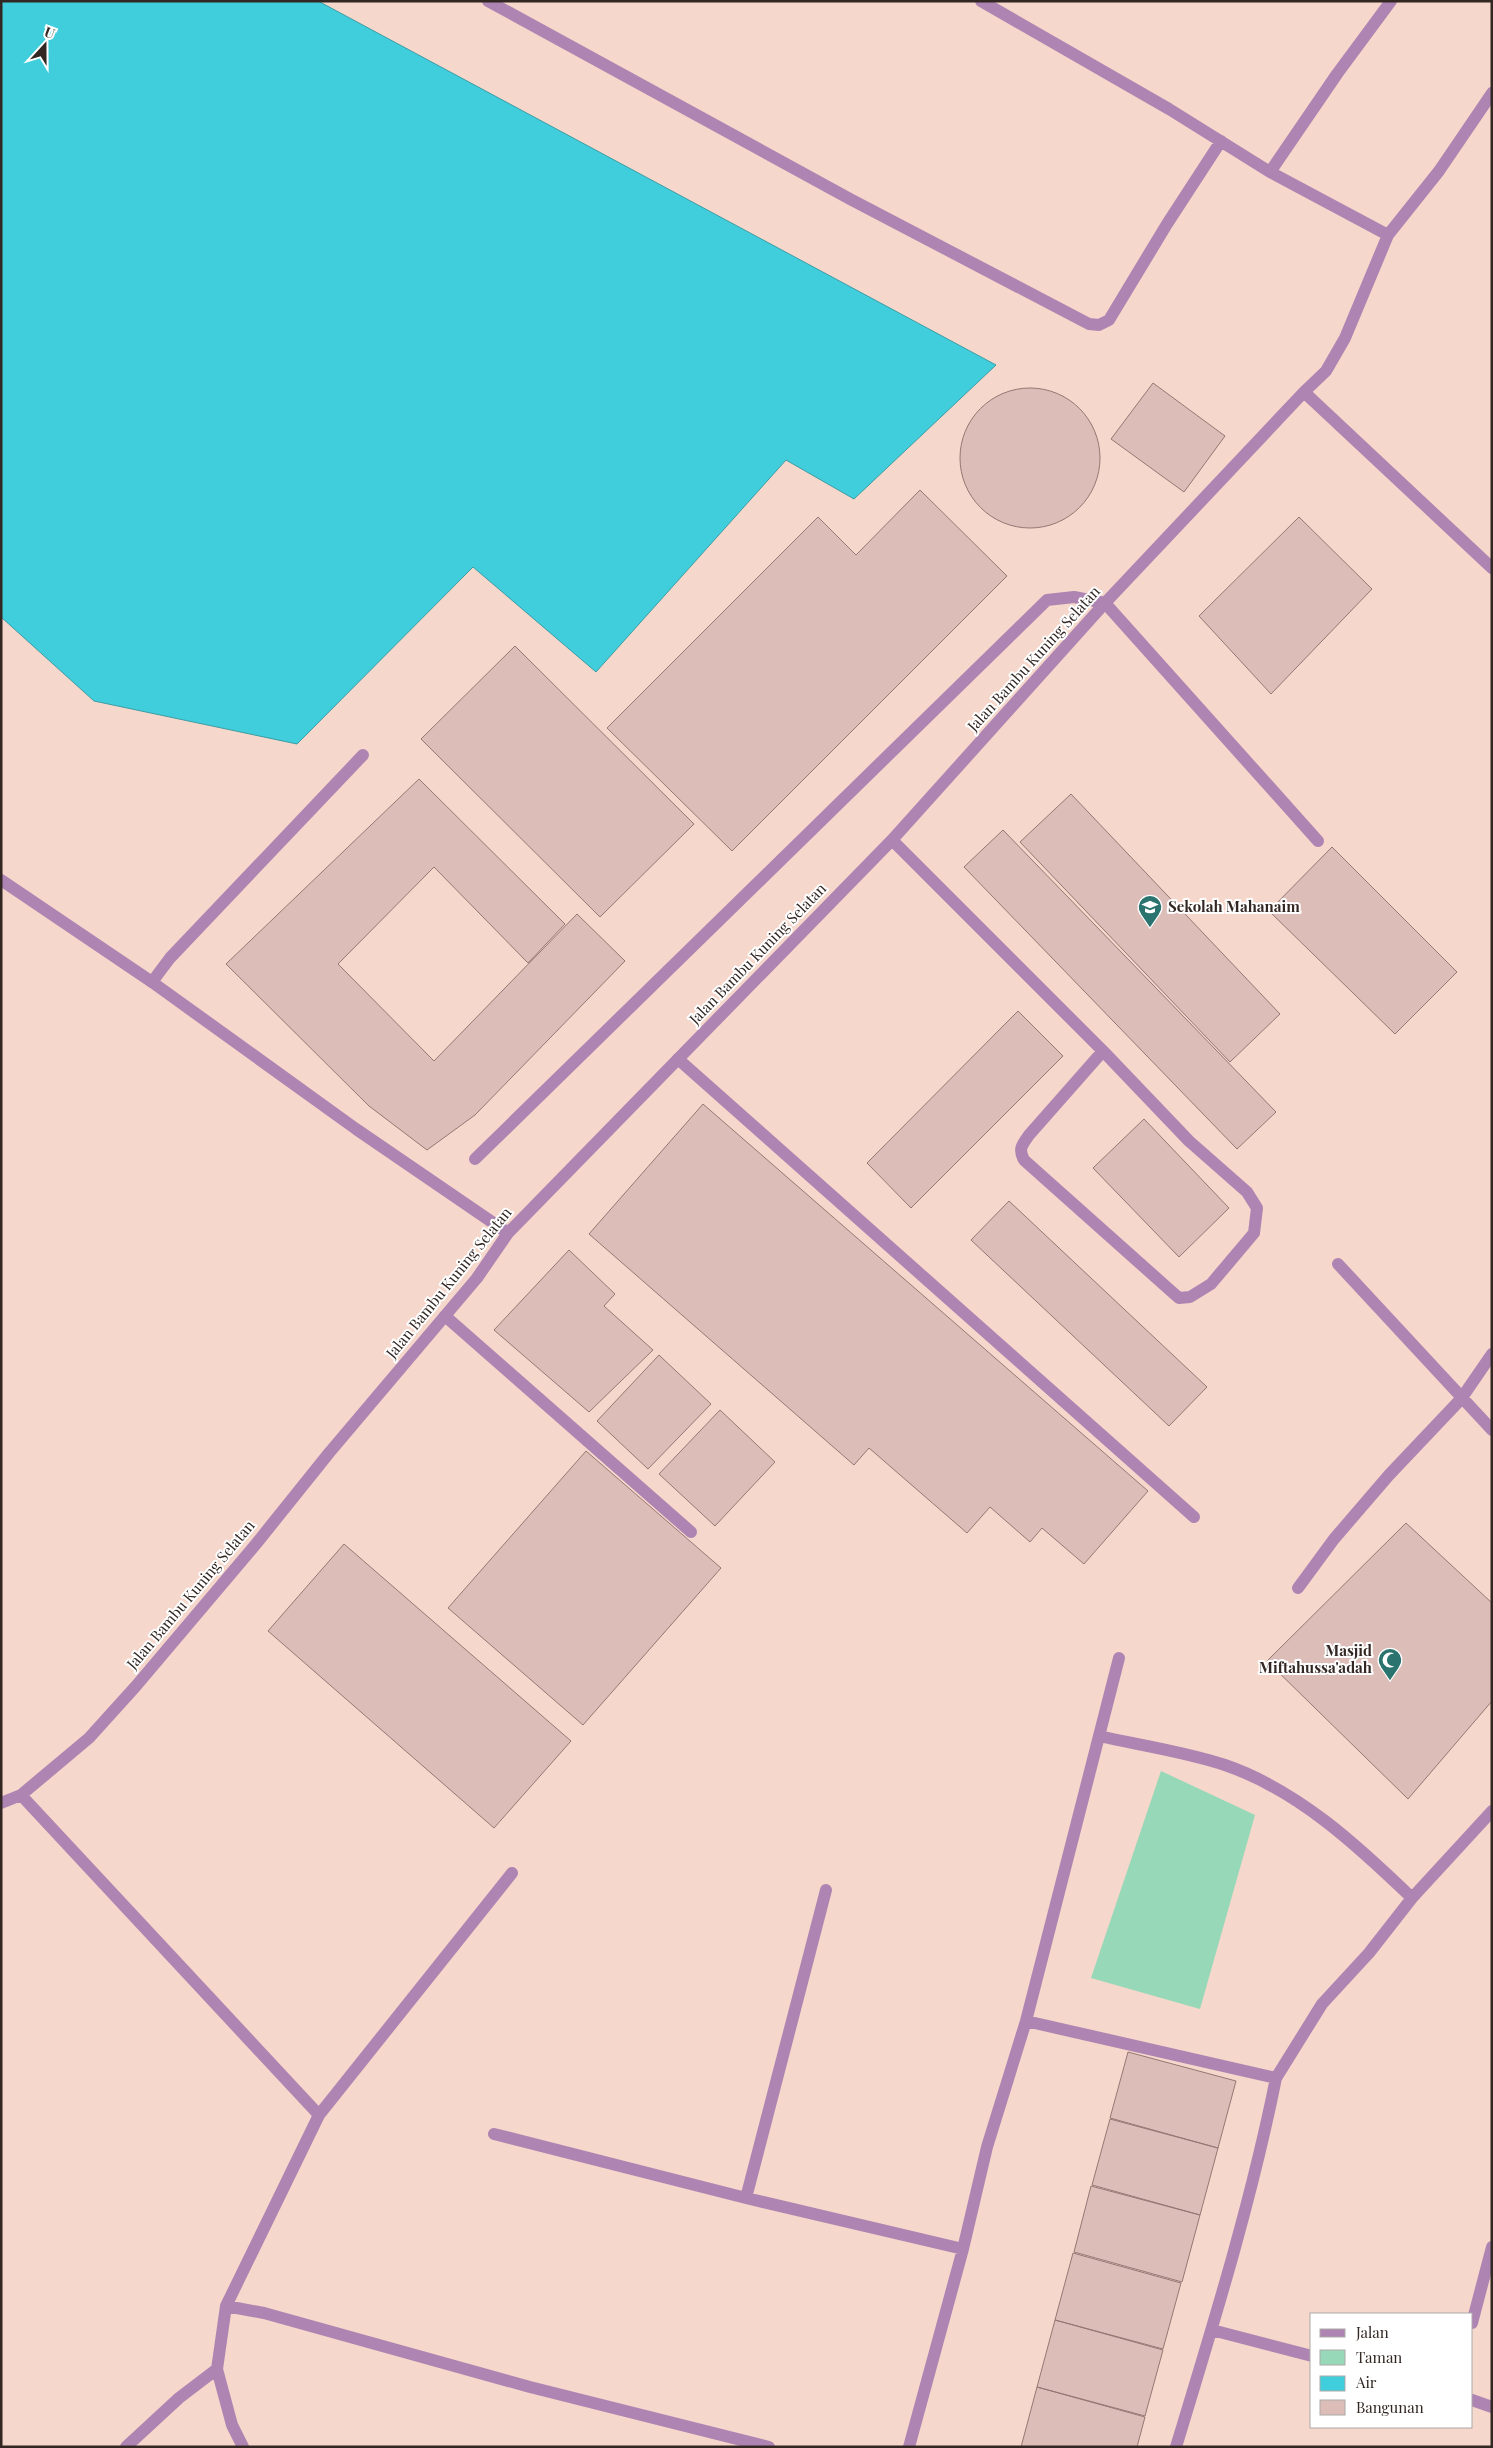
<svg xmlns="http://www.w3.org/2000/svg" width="1493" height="2448" viewBox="0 0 1493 2448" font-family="'Playfair Display',serif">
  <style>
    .green { fill: #97d8b8 }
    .water { fill: #41cedc; stroke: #3c9ca4 }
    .building { fill: #dcbdb8; stroke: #957874 }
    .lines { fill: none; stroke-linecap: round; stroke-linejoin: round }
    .lane { stroke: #ae85b2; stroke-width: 12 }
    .street { stroke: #ae85b2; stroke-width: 12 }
    .labels { text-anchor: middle; stroke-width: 4; stroke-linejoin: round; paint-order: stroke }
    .street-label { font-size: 15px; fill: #322723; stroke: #fff }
    .poi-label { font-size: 15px; font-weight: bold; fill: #322723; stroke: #fff; text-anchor: start }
  </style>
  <rect width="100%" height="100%" fill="#f5d7cb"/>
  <path class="green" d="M1161 1771 1255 1815 1200 2009 1091 1978Z"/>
  <path class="water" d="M1 1H318L996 365 854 499 786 460 596 672 473 567 297 744 94 701 1 617Z"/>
  <path class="building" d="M1153 383 1225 436 1184 492 1111 439Z
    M960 458a70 70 0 1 1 140 0a70 70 0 1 1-140 0Z
    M920 490 1007 576 732 851 607 728 818 517 856 555Z
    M1299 517 1372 589 1271 694 1199 616Z
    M515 646 694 824 600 917 421 739Z
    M419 779 565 924 528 963 434 867 338 964 434 1061 577 914 625 961 475 1115 427 1150 369 1106 226 964Z
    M1071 794 1280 1014 1230 1062 1020 842Z
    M1003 830 1276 1112 1237 1149 964 867Z
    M1332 847 1457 972 1395 1034 1269 911Z
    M1018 1011 1063 1056 911 1208 867 1163Z
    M703 1104 1148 1491 1084 1564 1042 1528 1030 1542 990 1507 967 1533 869 1448 854 1465 589 1234Z
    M1144 1119 1229 1208 1179 1257 1093 1168Z
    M1009 1201 1207 1387 1169 1426 971 1240Z
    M569 1250 615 1294 604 1306 653 1350 589 1412 494 1330Z
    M659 1355 711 1404 648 1469 597 1421Z
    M720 1410 775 1462 715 1526 659 1474Z
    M586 1451 721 1568 583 1725 448 1608Z
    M1406 1523 1492 1603V1701L1408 1799 1267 1661Z
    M344 1544 571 1741 494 1828 268 1631Z
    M1128 2052 1236 2081 1218 2148 1110 2118Z
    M1110 2119 1218 2148 1200 2215 1092 2185Z
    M1091 2186 1200 2215 1182 2282 1074 2252Z
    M1073 2253 1181 2283 1163 2349 1055 2320Z
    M1055 2320 1163 2350 1145 2416 1037 2387Z
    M1037 2387 1145 2417 1137 2447H1021Z"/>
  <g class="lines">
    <path class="lane" d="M152 982 170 958 363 755
      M678 1059 1194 1517
      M475 1159 1047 600 1074 597 1105 603 1318 841
      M445 1316 691 1532"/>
    <path class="street" d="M488 1 850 199 1089 324 1099 325 1109 320 1167 224 1221 141
      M981 1 1169 109 1270 172 1388 235
      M1270 172 1337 74 1391 1
      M1304 392 1492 568
      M892 840 1103 1051
      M1 880 152 982 356 1129 508 1233
      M1103 1051 1189 1141 1247 1192 1257 1208 1254 1233 1211 1284 1190 1297 1179 1298 1171 1291 1024 1160C1018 1149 1022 1145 1029 1135Z
      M1338 1264 1492 1430
      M1298 1588 1334 1539 1389 1475 1461 1399 1492 1354
      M1099 1736C1139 1745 1187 1752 1225 1765 1298 1790 1358 1846 1412 1898
      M21 1795 319 2115 512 1873
      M1 1803 21 1795 89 1738 136 1686 256 1544 329 1453 477 1278 508 1233 892 840 1105 603 1304 392 1326 371 1345 338 1388 235 1439 171 1492 93
      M1026 2021 1276 2078 1322 2004 1369 1953 1412 1898 1492 1811
      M494 2134 746 2198 963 2249
      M746 2198 826 1890
      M226 2306 264 2313 530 2387 769 2447
      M1472 2323 1492 2247
      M1212 2330 1312 2356
      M1472 2400 1492 2407
      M126 2447 179 2398 217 2369
      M243 2447 232 2425 217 2369 226 2306 319 2115
      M909 2447 963 2249 987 2147 1026 2021 1119 1658
      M1176 2447C1213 2325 1251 2203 1276 2078"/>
  </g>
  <defs>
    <g id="school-pin" transform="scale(1.25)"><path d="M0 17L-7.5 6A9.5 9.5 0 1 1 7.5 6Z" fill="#2a736e" stroke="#fff"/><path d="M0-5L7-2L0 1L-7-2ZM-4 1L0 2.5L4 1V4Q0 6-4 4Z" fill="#fff"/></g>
    <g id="mosque-pin" transform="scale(1.25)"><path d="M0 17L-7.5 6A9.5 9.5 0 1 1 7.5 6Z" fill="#2a736e" stroke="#fff"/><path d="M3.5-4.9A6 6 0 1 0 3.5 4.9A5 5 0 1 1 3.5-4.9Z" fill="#fff"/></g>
  </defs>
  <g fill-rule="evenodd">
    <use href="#school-pin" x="1150" y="907"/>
    <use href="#mosque-pin" x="1390" y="1660"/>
  </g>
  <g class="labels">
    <g class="street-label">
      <text transform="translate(1034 659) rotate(-48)" y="5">Jalan Bambu Kuning Selatan</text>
      <text transform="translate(758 954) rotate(-46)" y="5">Jalan Bambu Kuning Selatan</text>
      <text transform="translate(449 1283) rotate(-51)" y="5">Jalan Bambu Kuning Selatan</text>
      <text transform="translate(191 1595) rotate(-50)" y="5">Jalan Bambu Kuning Selatan</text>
    </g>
    <g class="poi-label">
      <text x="1168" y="912">Sekolah Mahanaim</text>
      <text x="1372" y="1656" text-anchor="end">Masjid<tspan x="1372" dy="17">Miftahussa'adah</tspan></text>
    </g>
  </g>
  <rect width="1493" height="2448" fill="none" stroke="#322723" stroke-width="5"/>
  <rect x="1310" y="2313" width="162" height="115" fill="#ffffff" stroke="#ada9a7"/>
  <rect x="1320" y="2329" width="25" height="8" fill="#ae85b2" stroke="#ada9a7"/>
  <text x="1356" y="2338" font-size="15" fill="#322723">Jalan</text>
  <rect x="1320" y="2350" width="25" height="15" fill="#97d8b8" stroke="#ada9a7"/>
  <text x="1356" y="2363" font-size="15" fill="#322723">Taman</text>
  <rect x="1320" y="2376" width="25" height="15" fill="#41cedc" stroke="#ada9a7"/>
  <text x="1356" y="2388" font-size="15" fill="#322723">Air</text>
  <rect x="1320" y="2400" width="25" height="15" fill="#dcbdb8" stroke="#ada9a7"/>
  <text x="1356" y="2413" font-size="15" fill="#322723">Bangunan</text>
  <g transform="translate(45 45) rotate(21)" stroke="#ffffff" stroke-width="4" paint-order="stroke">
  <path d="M0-4L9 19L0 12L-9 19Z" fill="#322723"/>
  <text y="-8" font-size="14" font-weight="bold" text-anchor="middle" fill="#322723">U</text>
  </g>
</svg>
